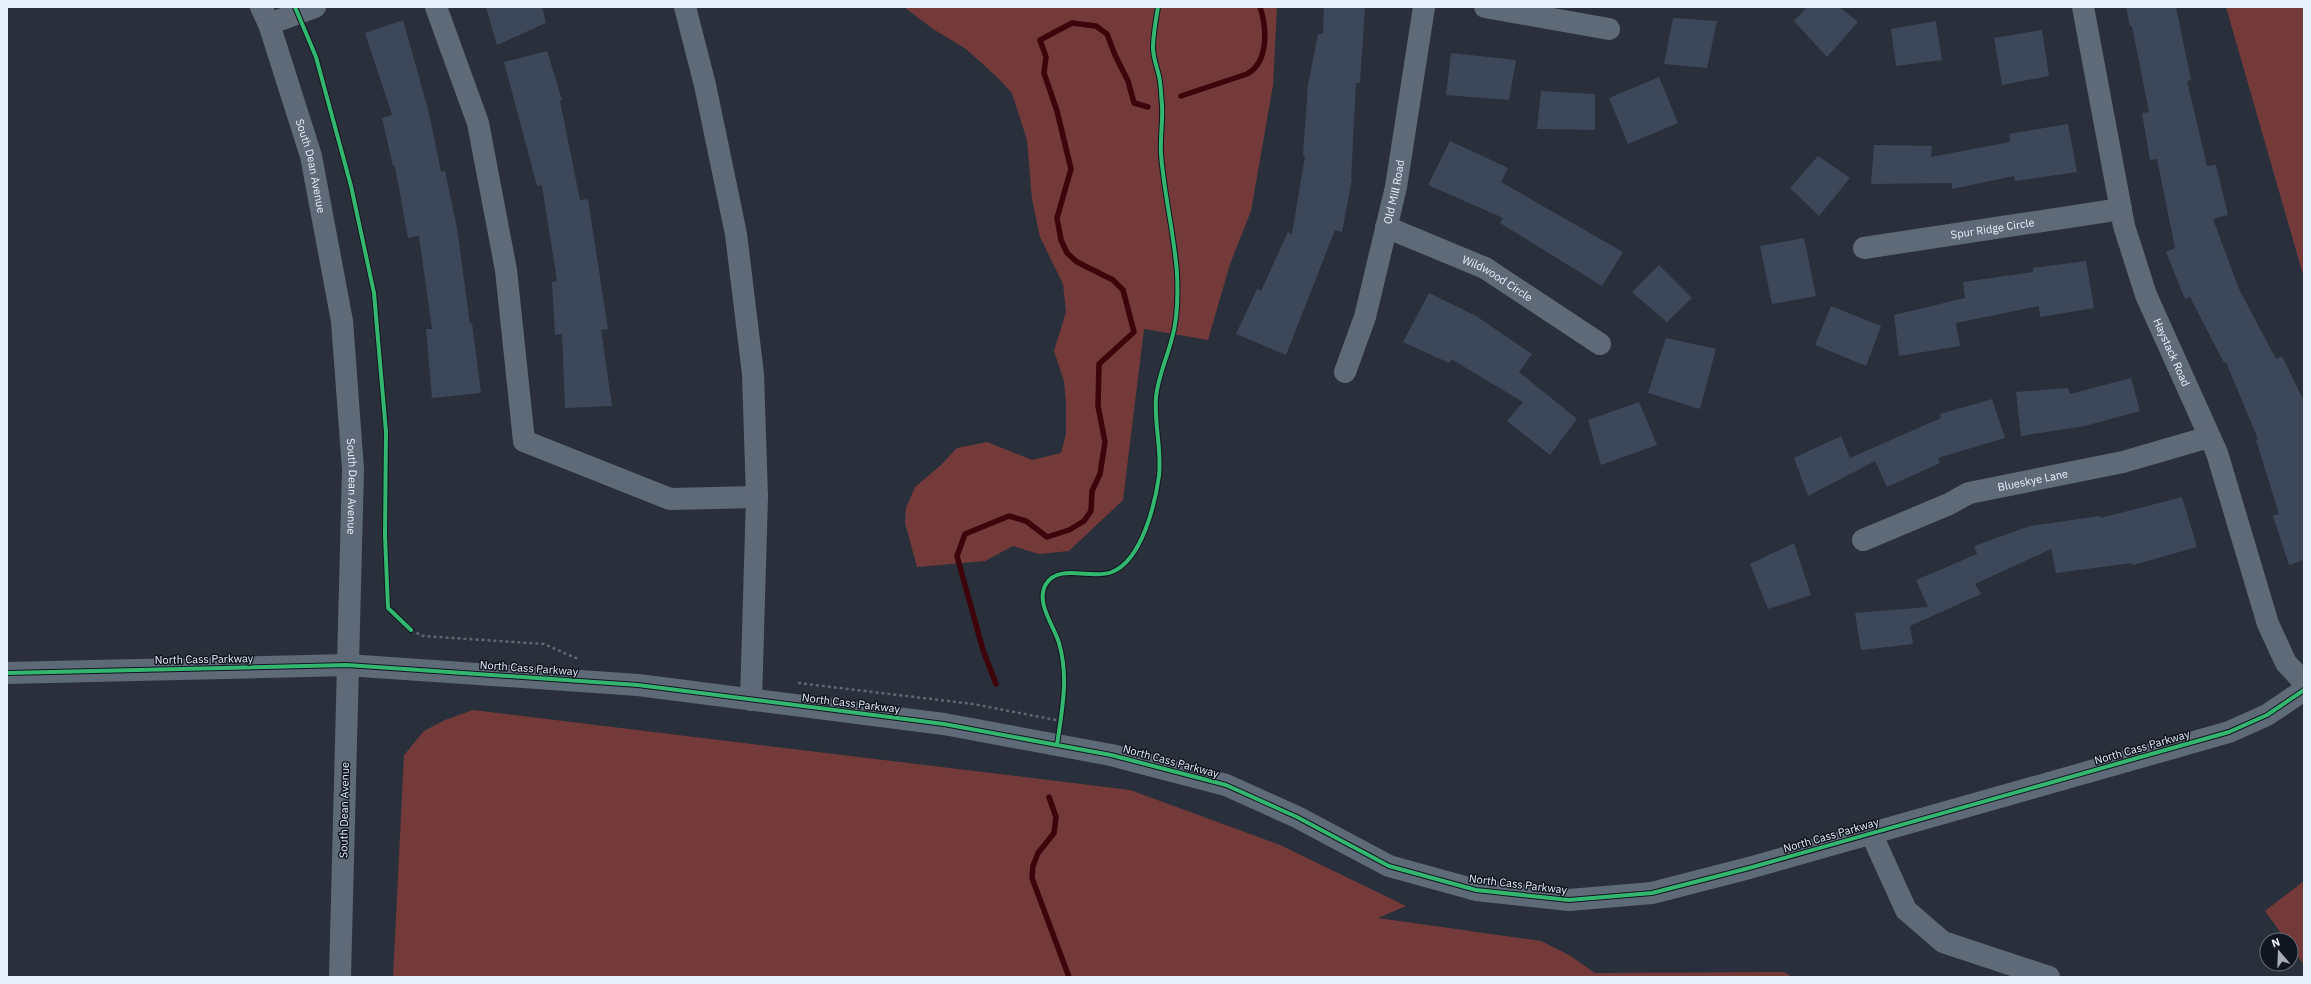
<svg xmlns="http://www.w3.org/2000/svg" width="2311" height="984" viewBox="0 0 2311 984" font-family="'IBM Plex Sans',sans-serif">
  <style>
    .green { fill: #743a39 }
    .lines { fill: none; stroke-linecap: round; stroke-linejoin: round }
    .stream { stroke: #3e040b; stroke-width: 5.5 }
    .building { fill: #3c4759 }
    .path { stroke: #5f6672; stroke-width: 2.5; stroke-dasharray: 3 3; stroke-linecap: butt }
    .minor { stroke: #5f6a79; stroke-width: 22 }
    .cycleway-casing { stroke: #10161f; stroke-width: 6 }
    .cycleway { stroke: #33b770; stroke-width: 4 }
    .labels { text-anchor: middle; stroke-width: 3; stroke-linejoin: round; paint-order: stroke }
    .street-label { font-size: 11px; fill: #e8f0fe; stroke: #10161f }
  </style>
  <rect width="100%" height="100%" fill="#29303b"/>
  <path class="green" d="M904 7H1277L1273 85 1251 211 1230 264 1208 340 1144 329 1123 500 1069 551 1039 554 1013 546 985 561 917 567 905 523 906 508 915 487 941 465 957 448 987 442 1032 460 1061 453 1066 434V403L1064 381 1054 351 1066 312 1063 284 1040 237 1032 199 1027 140 1012 93 996 76 966 49 933 29Z
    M2226 7H2304V278Z
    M473 710 1130 790 1280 845 1406 906 1378 918 1541 941 1569 955 1595 973 1784 972 1792 977H393L404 755 424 731 445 720Z
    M2304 881V965L2291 947V940H2286L2265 911Z"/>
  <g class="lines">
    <path class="stream" d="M1181 96 1247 74C1269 62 1267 28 1260 7
      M996 684 983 650 957 556 965 534 1009 516 1026 521 1047 537 1069 530 1084 521 1091 511 1092 491 1100 474 1105 442 1098 406 1099 364 1134 332 1123 290 1113 280 1077 262 1067 253 1061 240 1057 218 1071 169 1057 111 1044 73 1046 57 1040 40 1072 23 1096 26 1107 34 1115 55 1128 81 1134 103 1148 107
      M1049 797 1056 817 1054 833 1038 853 1033 866 1032 878 1069 977"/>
  </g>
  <path class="building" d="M486 7H542L546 23 497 45Z
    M1324 7H1365L1360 83H1356L1351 179H1352L1342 232 1335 230 1286 355 1236 334 1257 289 1261 291 1288 232 1292 234 1305 156 1303 155 1308 84 1318 34H1323Z
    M1807 7H1839L1858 22 1827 57 1794 21Z
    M2126 7H2176L2191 80 2187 81 2207 166 2216 165 2228 215 2213 219 2239 289 2276 359 2282 356 2304 401V560L2289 565 2273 516 2279 514 2256 440 2258 439 2226 362 2224 363 2190 297 2185 299 2166 252 2175 248 2157 159 2150 160 2142 113 2149 112 2132 26H2130Z
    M1673 18 1717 21 1707 68 1664 64Z
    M403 20 429 113 441 172 445 171 457 228 470 324 472 323 481 393 432 398 426 329H432L419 236 408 238 395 166H393L382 118 392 115 365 33Z
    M1936 21 1942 60 1896 66 1891 29Z
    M2042 30 2049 76 2002 85 1994 38Z
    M547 51 562 100 560 101 580 200 588 199 608 329 601 330 612 406 565 408 562 334 555 335 552 282 557 281 542 185 537 186 504 62Z
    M1451 53 1516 60 1509 100 1446 95Z
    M1659 77 1678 123 1628 144 1609 98Z
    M1541 91 1595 94V130L1537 129Z
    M2068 124 2077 172 2015 181 2014 176 1952 189V183L1871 184 1874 145 1932 146 1931 157 2010 142 2009 134Z
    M1450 141 1508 168 1501 182 1623 252 1602 286 1500 223 1503 218 1428 185Z
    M1818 156 1850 178 1819 216 1790 188Z
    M1804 238 1816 296 1772 304 1760 246Z
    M2086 261 2094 308 2040 317 2039 306 1956 323 1960 346 1899 356 1894 315 1965 298 1963 282 2033 272V268Z
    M1659 265 1692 298 1667 322 1632 292Z
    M1429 293 1476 316 1532 354 1519 372 1577 419 1550 455 1507 421 1523 402 1451 359 1449 363 1403 342Z
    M1831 306 1881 326 1866 366 1815 345Z
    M1666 338 1716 349 1700 409 1648 393Z
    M2131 378 2140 411 2085 426 2021 436 2016 392 2068 388 2070 394Z
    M1992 399 2005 438 1938 458 1940 463 1887 487 1875 461 1808 496 1794 458 1841 436 1850 458 1941 418 1940 414Z
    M1639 402 1657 445 1601 465 1588 420Z
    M2182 497 2197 547 2133 565 2132 563 2056 573 2051 549 1975 584 1981 594 1910 626 1913 644 1861 650 1855 613 1928 607 1916 580 1977 554 1974 546 2030 526 2100 516 2101 518Z
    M1794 543 1811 595 1768 609 1750 564Z"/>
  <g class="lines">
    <path class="path" d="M411 630 423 636 544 644 578 659
      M798 683 973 704 1061 721"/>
    <g class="minor">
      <path id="s1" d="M261 7 269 24 311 156 342 321 353 469 340 977"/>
      <path d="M436 7 478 123 506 270 524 441 670 499 757 497"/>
      <path d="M685 7 705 85 736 234 753 374 757 497 751 700"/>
      <path d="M1485 7 1609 29"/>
      <path id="s2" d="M2083 7 2124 226 2146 295 2217 453 2268 624 2286 663 2304 682"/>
      <path d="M269 24 315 7"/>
      <path id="s3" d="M1386 227 1485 268 1600 344"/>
      <path id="s4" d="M1864 248 2121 209"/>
      <path id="s5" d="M1345 372 1365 317 1396 187 1424 7"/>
      <path id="s6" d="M1863 540 1949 504 1969 493 2123 462 2209 437"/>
      <path d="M7 673 347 665 638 685 944 724 1111 755 1226 785 1297 817 1389 866 1476 890 1569 900 1652 893 1749 868 2229 732 2267 715 2304 690"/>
      <path d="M1871 833 1906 910 1943 942 2049 977"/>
    </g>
    <g class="cycleway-casing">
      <path id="cycleway" d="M295 7 316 57 351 186 374 293 386 432 385 535 388 608 411 630
        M7 673 347 665 638 685 944 724 1111 755 1226 785 1297 817 1389 866 1476 890 1569 900 1652 893 1749 868 2229 732 2267 715 2304 690
        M1057 745C1062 710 1069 677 1059 643 1054 626 1035 602 1046 584 1059 563 1092 580 1112 572 1142 560 1155 504 1159 476 1162 450 1154 424 1156 397 1158 377 1167 358 1172 338 1178 318 1178 294 1177 273 1174 233 1164 194 1161 154 1160 138 1163 121 1162 105 1161 95 1161 85 1159 76 1157 67 1153 57 1153 48 1153 34 1156 20 1158 7"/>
    </g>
    <use href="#cycleway" class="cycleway"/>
  </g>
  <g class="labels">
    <g class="street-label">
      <text dy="4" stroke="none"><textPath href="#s1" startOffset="167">South Dean Avenue</textPath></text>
      <text dy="4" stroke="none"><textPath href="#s5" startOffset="187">Old Mill Road</textPath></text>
      <text dy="4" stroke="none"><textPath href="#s4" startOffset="130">Spur Ridge Circle</textPath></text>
      <text dy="4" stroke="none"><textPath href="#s3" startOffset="123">Wildwood Circle</textPath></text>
      <text dy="4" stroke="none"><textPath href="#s2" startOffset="358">Haystack Road</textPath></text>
      <text dy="4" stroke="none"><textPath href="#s6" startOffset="181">Blueskye Lane</textPath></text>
      <text dy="4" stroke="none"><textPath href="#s1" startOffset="491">South Dean Avenue</textPath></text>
      <text transform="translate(204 659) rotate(-1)" y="4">North Cass Parkway</text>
      <text transform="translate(529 668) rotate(4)" y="4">North Cass Parkway</text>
      <text transform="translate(851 703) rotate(7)" y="4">North Cass Parkway</text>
      <text transform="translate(2142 747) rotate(-16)" y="4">North Cass Parkway</text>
      <text transform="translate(1171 761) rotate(15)" y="4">North Cass Parkway</text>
      <text transform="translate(344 810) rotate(-89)" y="4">South Dean Avenue</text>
      <text transform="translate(1831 835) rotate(-16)" y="4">North Cass Parkway</text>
      <text transform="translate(1518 884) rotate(7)" y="4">North Cass Parkway</text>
    </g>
  </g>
  <rect width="2311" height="984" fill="none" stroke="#e8f0fe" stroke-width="16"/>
  <g transform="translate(2279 952) rotate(341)"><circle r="19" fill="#10161f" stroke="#666d78"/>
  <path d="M0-3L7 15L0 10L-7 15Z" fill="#a5adba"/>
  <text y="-6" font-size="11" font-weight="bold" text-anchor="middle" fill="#e8f0fe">N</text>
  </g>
</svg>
